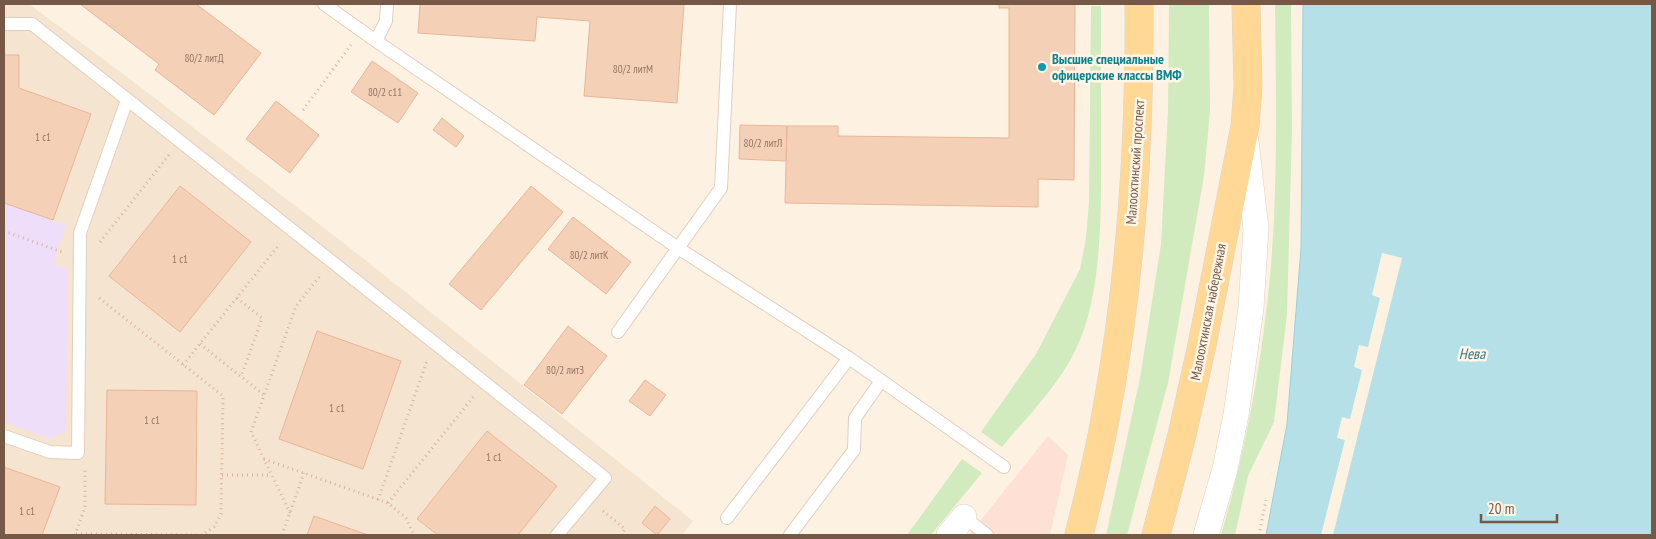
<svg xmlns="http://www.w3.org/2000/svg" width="1656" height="539" viewBox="0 0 1656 539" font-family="'PT Sans Narrow',sans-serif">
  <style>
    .residential { fill: #f5e4cf }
    .commercial { fill: #fee1d4 }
    .education { fill: #efdef9 }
    .green { fill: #d1ebbf }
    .water { fill: #b5e0e8; stroke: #9ad0da }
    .pier { fill: #fdf2e1 }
    .building { fill: #f4d0b7; stroke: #e8b697 }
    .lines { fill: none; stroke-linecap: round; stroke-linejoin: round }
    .service-casing { stroke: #e2cebd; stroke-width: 14 }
    .minor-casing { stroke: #e2cebd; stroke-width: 26 }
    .primary-casing { stroke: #dbd4cf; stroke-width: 29 }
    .path { stroke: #d9b39b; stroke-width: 3; stroke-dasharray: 1 4; stroke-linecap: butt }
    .service { stroke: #fff; stroke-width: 12 }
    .minor { stroke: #fff; stroke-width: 25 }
    .primary { stroke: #ffd896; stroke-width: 28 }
    .culture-dot { fill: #0f9aa8; stroke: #fff6e8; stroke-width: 2 }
    .labels { text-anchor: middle; stroke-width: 5; stroke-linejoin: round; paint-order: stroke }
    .number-label { font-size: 11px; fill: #967663 }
    .culture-label { font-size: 14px; font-weight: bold; fill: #0d838f; stroke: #fff6e8; text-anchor: start }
    .street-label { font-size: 14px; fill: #765847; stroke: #fff6e8 }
    .water-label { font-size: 15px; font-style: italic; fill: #3c7783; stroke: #fff6e8 }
  </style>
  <rect width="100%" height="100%" fill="#fdf2e1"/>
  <path class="residential" d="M4 4H29L118 70 345 244 693 521 682 535H4Z"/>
  <path class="commercial" d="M1048 436 1068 455 1050 535H969Z"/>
  <path class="education" d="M4 203 66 225 53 264 68 269 66 430 51 439 4 422Z"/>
  <path class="green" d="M1169 4H1209L1210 111 1204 176 1168 383 1127 535H1106L1140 378 1161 244 1168 111Z
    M1275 4H1291L1292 131 1287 315 1274 422 1248 476 1235 535H1221C1242 462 1257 389 1266 313 1279 211 1276 107 1275 4Z
    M1091 6H1101C1101 54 1101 102 1101 150 1101 210 1103 296 1075 351 1058 386 1027 417 1002 447L981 432 1036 354 1080 269 1086 238 1089 201Z
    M962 459 982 473 931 535H907Z"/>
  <path class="water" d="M1303 4H1652V535H1266L1287 424 1301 248Z"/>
  <path class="pier" d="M1382 253 1402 258 1333 535H1321L1345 440 1337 438 1342 417 1350 419 1362 370 1354 367 1359 345 1368 347 1380 298 1372 295Z"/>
  <path class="building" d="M80 4H196L261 53 214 115 155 70 159 64Z
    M420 4H684L677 103 584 96 590 21 537 17 535 41 418 33Z
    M999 4H1075L1074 180 1038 179V207L785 203 787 126H838V136L1009 138V8H999Z
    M4 55H19V88L91 114 53 220 4 203Z
    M372 61 418 93 398 123 351 92Z
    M276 101 319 135 290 173 246 139Z
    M442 118 464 136 456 147 433 130Z
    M740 125 787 126 786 161 739 159Z
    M180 186 251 242 180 332 109 276Z
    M531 186 563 212 481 310 449 284Z
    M573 217 631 262 606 294 548 249Z
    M568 326 607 356 562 414 524 385Z
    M317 331 401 361 363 469 279 439Z
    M645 380 666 395 650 416 629 401Z
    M107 390 197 391 196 505 105 504Z
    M487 431 557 486 518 535H438L417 519Z
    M4 467 60 487 42 535H4Z
    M655 506 670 519 657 535 642 523Z
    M314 516 368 535H307Z"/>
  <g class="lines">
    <g class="service-casing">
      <path id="service" d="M324 4 376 41
        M387 4 386 21 376 41 678 248 721 188 730 4
        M4 24H32L605 478 557 535
        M618 332 678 248 849 358 1004 467
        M4 436 50 452 78 453 80 233 127 100
        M964 517 987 535
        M727 518 849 358
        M790 535 854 450 855 418 881 381"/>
    </g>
    <g class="minor-casing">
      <path id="minor" d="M949 535 964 517
        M1206 535 1225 469 1236 415 1251 308 1256 229 1246 141"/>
    </g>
    <g class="primary-casing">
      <path id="primary" d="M1079 535C1089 495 1099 454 1106 414 1131 279 1140 140 1139 4
        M1156 535 1182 435 1202 345 1245 126 1248 87 1246 4"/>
    </g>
    <path class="path" d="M303 110 351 45
      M4 231 62 252
      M100 242 169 155
      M237 298 262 318 241 377
      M200 344 264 395
      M183 365 279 245
      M264 459 388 503 406 518 414 535
      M222 475H271
      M378 500 427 361
      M388 503 474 396
      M603 511 625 529 621 535
      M290 513 251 432 296 306 320 276
      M76 534 202 535 214 527 221 514 223 396 99 298
      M75 535 85 507V470
      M282 535 304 473
      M1259 535 1266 500"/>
    <use href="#service" class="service"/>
    <use href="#minor" class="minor"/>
    <use href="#primary" class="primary"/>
  </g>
  <circle class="culture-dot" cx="1042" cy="67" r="5"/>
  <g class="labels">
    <g class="number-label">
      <text x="204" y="62">80/2 литД</text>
      <text x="633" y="73">80/2 литМ</text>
      <text x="385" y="96">80/2 с11</text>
      <text x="43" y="141">1 с1</text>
      <text x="763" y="147">80/2 литЛ</text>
      <text x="589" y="259">80/2 литК</text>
      <text x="180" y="263">1 с1</text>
      <text x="565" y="374">80/2 литЗ</text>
      <text x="337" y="412">1 с1</text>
      <text x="152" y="424">1 с1</text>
      <text x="494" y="461">1 с1</text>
      <text x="27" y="515">1 с1</text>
    </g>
    <g class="culture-label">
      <text x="1052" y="64">Высшие специальные<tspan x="1052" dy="16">офицерские классы ВМФ</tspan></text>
    </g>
    <g class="street-label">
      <text transform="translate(1135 162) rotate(-86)" y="5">Малоохтинский проспект</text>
      <text transform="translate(1208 312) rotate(-79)" y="5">Малоохтинская набережная</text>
    </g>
    <g class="water-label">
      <text x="1472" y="359">Нева</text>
    </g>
  </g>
  <rect width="1656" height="539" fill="none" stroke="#765847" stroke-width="10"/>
  <path d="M1481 514v8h76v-8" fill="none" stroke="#765847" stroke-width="2.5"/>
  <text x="1488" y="514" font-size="15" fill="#765847" stroke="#fff6e8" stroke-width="4" paint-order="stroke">20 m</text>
</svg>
